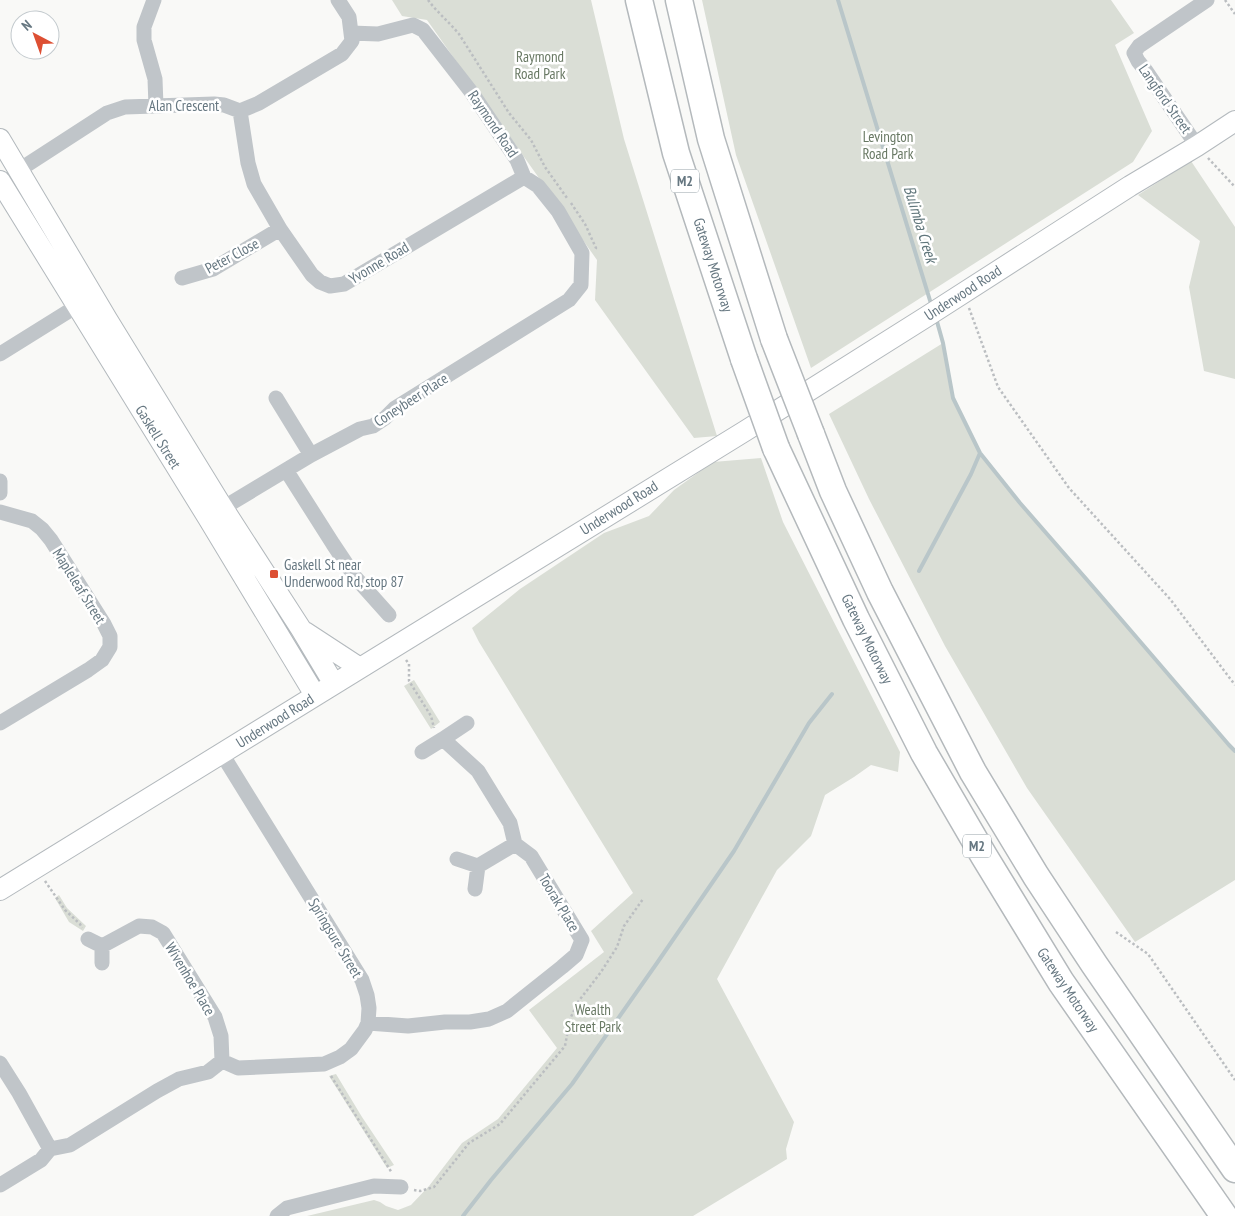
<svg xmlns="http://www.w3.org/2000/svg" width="1235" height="1216" viewBox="0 0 1235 1216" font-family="'PT Sans Narrow',sans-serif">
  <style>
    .green { fill: #daded6 }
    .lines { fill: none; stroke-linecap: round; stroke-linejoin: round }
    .stream { stroke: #b9c6c9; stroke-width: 4 }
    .secondary-casing { stroke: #b3b9bd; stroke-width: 22 }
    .highway-casing { stroke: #b4b9bc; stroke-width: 29 }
    .path { stroke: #bbbec1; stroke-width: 2.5; stroke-dasharray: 2.5 2.5; stroke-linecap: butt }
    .street { stroke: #c0c5c9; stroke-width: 15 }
    .secondary { stroke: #fff; stroke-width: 20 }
    .highway { stroke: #fff; stroke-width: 26 }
    .highway-bridge-casing { stroke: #b4b9bc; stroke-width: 29; stroke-linecap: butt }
    .highway-bridge { stroke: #fff; stroke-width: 26 }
    .poi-dot { fill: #dd4f33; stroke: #fff; stroke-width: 2 }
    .labels { text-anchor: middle; stroke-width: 5; stroke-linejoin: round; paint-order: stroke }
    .shield { fill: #fff; stroke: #94a0a7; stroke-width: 1 }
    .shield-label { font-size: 14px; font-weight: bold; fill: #667781 }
    .park-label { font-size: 15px; fill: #697964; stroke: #fff }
    .street-label { font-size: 15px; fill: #667781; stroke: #fff }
    .poi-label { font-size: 15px; fill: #667781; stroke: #fff; text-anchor: start }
    .water-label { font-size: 16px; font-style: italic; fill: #60767b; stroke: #fff }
  </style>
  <rect width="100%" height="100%" fill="#f9f9f7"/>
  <path class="green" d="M392 0H591L624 139 717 436 694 438 595 300 597 260 427 20 402 16Z
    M702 0H1111L1134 33 1115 45 1152 131 1133 162 811 368 736 155Z
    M1191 161 1235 227V379L1204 371 1189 287 1200 241 1138 195Z
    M943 343 953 398 980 453 1020 503 1095 589 1229 745 1235 751V880L1135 942 1027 788 945 646 869 499 829 414Z
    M761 458 783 522 900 752 898 772 871 765 854 777 825 795 811 836 777 870 717 979 794 1122 786 1149 787 1159 693 1216H307L374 1200 380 1202 386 1206 398 1210 411 1205 429 1186 462 1143 498 1119 557 1048 529 1010 604 952 591 931 633 893 479 642 472 628 520 589 604 533 649 516 674 490 713 462Z
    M414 680 440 722 431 729 404 686Z
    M59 895 67 908 86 926 83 931 69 922 55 898Z
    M336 1074 362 1117 394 1165 387 1168 329 1076Z"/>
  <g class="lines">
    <path class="stream" d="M838 0 932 307
      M936 318 943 343 953 398 980 453 1020 503 1095 589 1229 745 1235 751
      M919 571 971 474 980 453
      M463 1216 491 1180 572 1084 657 963 734 851 809 723 832 694"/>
    <g class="secondary-casing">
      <path id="secondary" d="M0 139 107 319 223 508 301 629 334 684
        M0 181 208 518 315 695
        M305 632 360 668
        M0 890 745 431 926 317 1130 186 1197 146 1235 121"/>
    </g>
    <g class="highway-casing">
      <path id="highway" d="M639 0 676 153 744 359
        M679 0 711 139 774 339
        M811 434 833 491 880 592 973 772 1036 876 1094 964 1235 1169
        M776 448 856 619 924 753 984 856 1061 982 1224 1216"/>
    </g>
    <path class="path" d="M428 0C437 12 449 22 459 34L509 113 531 140 545 167 567 198
      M1225 0 1235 14
      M1208 158 1235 187
      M571 203 585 224 596 248 595 249
      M969 308 998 387 1069 488 1170 599 1235 685
      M406 660 409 664V681L431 716 434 728
      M45 881 65 910 80 924 82 928
      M1116 932 1148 954 1235 1080
      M331 1076 392 1173
      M414 1190 420 1191 434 1187 469 1143 500 1124 565 1046 570 1019 578 1002 601 972 617 947 624 926 643 899"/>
    <path class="street" d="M154 0 144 27V40L155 79 156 106
      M240 111 248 163 254 184 280 229 312 275 320 282 330 286 344 284 524 177
      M1197 146 1146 71 1138 61 1134 53 1139 46 1207 0
      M19 170 107 113 125 107 214 104 224 105 240 111 259 103 342 54 352 41 349 17 338 0
      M182 278 213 269 280 229
      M0 354 77 306
      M276 398 311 455
      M286 470 333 544 355 577 389 615
      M0 481V493
      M223 508 311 455 360 429 373 426 385 418 395 408 569 300 581 285 582 253 558 211 538 186 524 177 517 160 472 93 423 30 413 25 378 34 351 33
      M0 512 32 521 42 529 51 540 104 624 110 636V647L102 660 88 670 0 723
      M443 739 467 723
      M457 859 478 866
      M478 866 515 844
      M475 889 478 866
      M88 939 102 946V963
      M102 946 139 926 152 927 163 933 215 1017 221 1036 222 1061
      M368 1023 408 1026 445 1022H470L489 1019 507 1011 562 967 576 955 582 940 531 856 515 844 510 823 478 771 443 739 422 752
      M0 1063 19 1093 50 1149
      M0 1185 41 1160 50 1149 70 1145 157 1091 179 1079 208 1072 222 1061 238 1068 324 1064 340 1057 351 1049 365 1030 368 1023 369 1008 367 995 362 980 222 754
      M277 1216 287 1208 374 1186 401 1187"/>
    <use href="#secondary" class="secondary"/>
    <use href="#highway" class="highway"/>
    <g class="highway-bridge-casing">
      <path id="highway-bridge" d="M774 339 811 434
        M744 359 776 448"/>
    </g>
    <use href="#highway-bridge" class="highway-bridge"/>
  </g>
  <rect class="poi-dot" x="269" y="569" width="10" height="10" rx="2.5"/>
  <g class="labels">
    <g class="shield">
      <rect x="671" y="169.5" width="28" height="23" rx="4"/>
      <rect x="963" y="834.5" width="28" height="23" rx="4"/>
    </g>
    <g class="shield-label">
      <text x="685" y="186">M2</text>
      <text x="977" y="851">M2</text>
    </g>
    <g class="park-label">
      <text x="540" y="62">Raymond<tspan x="540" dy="17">Road Park</tspan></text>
      <text x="888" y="142">Levington<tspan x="888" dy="17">Road Park</tspan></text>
      <text x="593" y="1015">Wealth<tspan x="593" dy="17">Street Park</tspan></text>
    </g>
    <g class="street-label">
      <text transform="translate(1165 99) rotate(55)" y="5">Langford Street</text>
      <text x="184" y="111">Alan Crescent</text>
      <text transform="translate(493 124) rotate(56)" y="5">Raymond Road</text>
      <text transform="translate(232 256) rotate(-28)" y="5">Peter Close</text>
      <text transform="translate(379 263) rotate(-31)" y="5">Yvonne Road</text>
      <text transform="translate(713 265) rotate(72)" y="5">Gateway Motorway</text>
      <text transform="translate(963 293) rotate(-33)" y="5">Underwood Road</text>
      <text transform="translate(411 400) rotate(-33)" y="5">Coneybeer Place</text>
      <text transform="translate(158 437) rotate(58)" y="5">Gaskell Street</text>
      <text transform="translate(619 508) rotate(-32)" y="5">Underwood Road</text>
      <text transform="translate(79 586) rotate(58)" y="5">Mapleleaf Street</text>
      <text transform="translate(867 639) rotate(64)" y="5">Gateway Motorway</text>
      <text transform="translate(275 721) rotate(-32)" y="5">Underwood Road</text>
      <text transform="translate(559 903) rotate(59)" y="5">Toorak Place</text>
      <text transform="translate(335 938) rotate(59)" y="5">Springsure Street</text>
      <text transform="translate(190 979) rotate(59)" y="5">Wivenhoe Place</text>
      <text transform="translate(1068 990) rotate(56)" y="5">Gateway Motorway</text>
    </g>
    <g class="poi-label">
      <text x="284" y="570">Gaskell St near<tspan x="284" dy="17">Underwood Rd, stop 87</tspan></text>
    </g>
    <g class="water-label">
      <text transform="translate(921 224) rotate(73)" y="6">Bulimba Creek</text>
    </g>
  </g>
  <g transform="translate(35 35) rotate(319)"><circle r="24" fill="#ffffff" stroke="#c2c9cd"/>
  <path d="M0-4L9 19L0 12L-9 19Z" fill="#dd4f33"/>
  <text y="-8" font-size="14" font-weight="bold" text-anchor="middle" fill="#667781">N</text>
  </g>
</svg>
